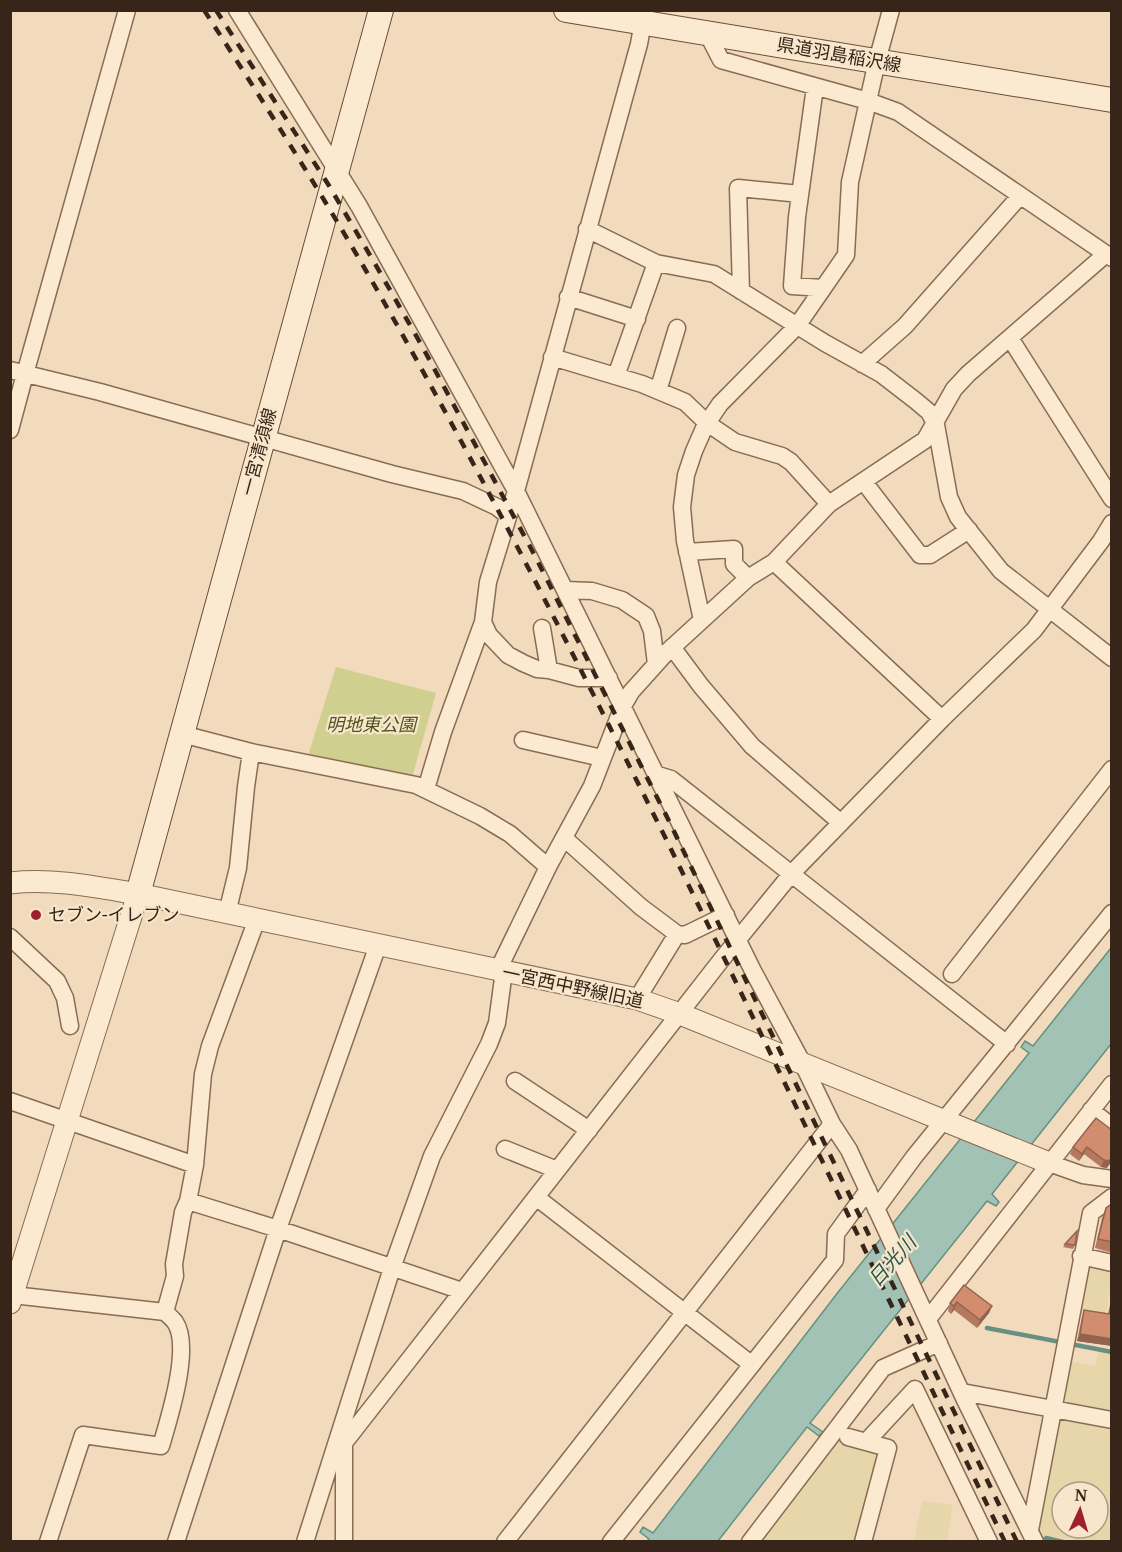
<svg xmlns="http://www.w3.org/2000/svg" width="1122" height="1552" viewBox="0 0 1122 1552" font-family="'Noto Serif','Noto Sans JP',serif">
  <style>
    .farmland { fill: #e7d6a9; fill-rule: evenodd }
    .green { fill: #cfcf90 }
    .water { fill: #a1c2b4; stroke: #679081; stroke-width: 1.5 }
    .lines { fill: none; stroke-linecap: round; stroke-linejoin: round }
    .stream { stroke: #679081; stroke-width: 4.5 }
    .minor-casing { stroke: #8a6b54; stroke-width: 19 }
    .tertiary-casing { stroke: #8a6b54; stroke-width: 23 }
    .secondary-casing { stroke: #6b4c38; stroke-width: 26 }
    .minor { stroke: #fbe9d0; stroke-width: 16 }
    .tertiary { stroke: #fbe9d0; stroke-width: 21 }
    .secondary { stroke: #fbe9d0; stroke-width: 24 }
    .rail { stroke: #38251a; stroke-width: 4.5; stroke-dasharray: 10 10; stroke-linecap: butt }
    .wall { fill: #b5795f }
    .shaded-wall { fill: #93634e }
    .building { fill: #d28d6f; stroke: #93634e; stroke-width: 1.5 }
    .poi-dot { fill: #9d202f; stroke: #f8e6cc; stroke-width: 2 }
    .labels { text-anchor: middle; stroke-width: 4.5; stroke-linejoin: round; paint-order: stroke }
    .street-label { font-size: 18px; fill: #38251a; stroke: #f8e6cc }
    .park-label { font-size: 18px; font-style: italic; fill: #4e561f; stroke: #f8e6cc }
    .poi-label { font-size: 18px; fill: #38251a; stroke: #f8e6cc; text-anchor: start }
    .water-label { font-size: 20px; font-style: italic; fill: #285950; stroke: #f8e6cc }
  </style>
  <rect width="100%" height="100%" fill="#f1dbbc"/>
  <path class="farmland" d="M1091 1268 1111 1272V1284L1105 1319 1076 1313 1083 1276Z
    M1100 1349 1111 1351V1412L1060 1401 1068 1361 1095 1366Z
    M1062 1418 1111 1428V1541H1084L1045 1536 1039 1541 1035 1526 1055 1424ZM1062 1492H1098V1528H1062Z
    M841 1438 879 1448 854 1541H763V1535Z
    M922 1501 953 1505 947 1541H914Z"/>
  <path class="green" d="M336 667 436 693 411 781 307 759Z"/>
  <path class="water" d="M1111 948V1044L992 1194 999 1202 996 1206 987 1201 810 1423 823 1432 819 1436 807 1427 718 1541H647L649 1539 640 1532 643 1527 653 1533 839 1291 1029 1053 1021 1047 1025 1041 1033 1046Z"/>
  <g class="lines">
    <path class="stream" d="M987 1328 1112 1352
      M1043 1542 1046 1538 1063 1542"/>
    <g class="minor-casing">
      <path id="minor" d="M237 10 359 206 516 491 753 971 803 1064 832 1124 849 1150 965 1400 1035 1542
        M707 33 721 60 868 101 898 112 1112 258
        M815 87 797 217 792 286 823 288
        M587 229 656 263 714 274 825 343 881 374 916 401 929 412 936 425 949 497 958 517 1001 571 1112 658
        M741 291 738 188 800 194
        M568 297 637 319
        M1010 338 1112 499
        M552 357 642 384 685 402 707 423 735 442 782 456 791 462 829 504
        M862 364 905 326 1020 196
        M10 370 100 392 392 474 463 491 497 507 507 515
        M616 376 656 263
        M658 391 677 328
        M10 430 25 374 127 10
        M864 482 920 555H930L969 530
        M687 552 734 549V564L748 578
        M774 562 942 719
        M565 590 592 591 622 600 646 616 652 631 656 664
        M702 620 685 541 682 507 686 475 694 451 705 426 720 404 797 326 846 255 850 182 877 61 891 10
        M542 628 549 670
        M672 647 701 686 752 746 841 823
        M609 678H579L549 670 537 669 523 663 508 655 489 635 483 622 488 582 516 491 639 44 645 10
        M182 734 251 752 416 785 480 816 510 834 548 867
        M523 740 602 758
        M658 775 671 779 1007 1044
        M426 789 443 732 483 622
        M564 838 641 907 677 934
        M227 913 238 868 246 787 251 752
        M10 937 57 981 65 998 70 1026
        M498 970 548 867 592 786 623 706 631 692 666 653 748 578 774 562 829 504 925 440 954 389 968 374 1106 254
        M952 974 1112 769
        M637 999 677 934 685 935 726 915
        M515 1081 589 1130
        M10 1101 195 1165
        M1091 1110 1112 1127
        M505 1149 557 1170
        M1049 1163 1083 1175 1112 1179
        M536 1197 751 1364
        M188 1201 278 1229 462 1291
        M876 1209 914 1157 1112 913
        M1081 1256 1112 1263
        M13 1295 165 1312C168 1315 172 1318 175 1322 192 1347 169 1418 161 1446L83 1435 48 1542
        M165 1312 175 1276 174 1264 183 1212 188 1201 195 1165 203 1074 210 1046 257 919
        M928 1319 1112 1084
        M962 1392 1112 1420
        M848 1437 888 1448 863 1542
        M866 1442 915 1389 989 1542
        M1030 1530 1091 1213 1112 1197
        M176 1542 278 1229 378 945
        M305 1542 392 1268 432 1156 489 1044 497 1023 504 971
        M344 1542V1443L722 959 792 873 942 719 1034 630 1101 541 1112 523
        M505 1542 832 1124
        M611 1542 835 1260 836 1234 868 1190
        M750 1542 883 1368 939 1343"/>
    </g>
    <g class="tertiary-casing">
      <path id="tertiary" d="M10 883C54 878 96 887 138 894L637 999 680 1014 1049 1163
        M10 1303 138 894"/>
    </g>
    <g class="secondary-casing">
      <path id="secondary" d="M566 10 1112 100
        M138 894 381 10"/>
    </g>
    <use href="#minor" class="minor"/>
    <use href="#tertiary" class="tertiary"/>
    <use href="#secondary" class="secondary"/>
    <path class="rail" d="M204 10C259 95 314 181 365 269 472 454 569 645 665 837 780 1071 892 1307 1005 1542
      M216 10 328 184 374 262 422 346 534 554 668 819 1017 1542"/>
  </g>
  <path class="wall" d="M1096 1118 1107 1168 1101 1167 1084 1154 1079 1161 1070 1154 1073 1147Z
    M1112 1205V1251L1109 1252 1095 1248 1102 1218 1106 1208Z
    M1065 1244 1075 1245 1073 1249 1063 1247Z
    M964 1285 992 1306 989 1313 977 1328 954 1310 951 1314 948 1311 950 1303Z
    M1112 1295V1346L1077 1341 1082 1317 1084 1310 1108 1314Z"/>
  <path class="shaded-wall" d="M1087 1147 1084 1154 1079 1161 1082 1154Z
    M1112 1157V1161L1107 1168 1101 1167 1104 1160Z
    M957 1302 954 1310 951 1314 954 1306Z
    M992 1306 989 1313 977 1328 980 1320Z
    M1080 1334 1112 1339V1346L1077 1341Z"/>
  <path class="building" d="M1096 1118 1112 1130V1157L1109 1161 1104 1160 1087 1147 1082 1154 1073 1147Z
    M1110 1205H1112V1242L1098 1239 1106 1208Z
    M1077 1231 1075 1245 1065 1244Z
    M964 1285 992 1306 980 1320 957 1302 954 1306 950 1303Z
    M1112 1303V1339L1080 1334 1084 1310 1109 1314Z"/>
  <circle class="poi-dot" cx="36" cy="915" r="6"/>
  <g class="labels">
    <g class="street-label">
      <text transform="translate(839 55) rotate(10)" y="6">県道羽島稲沢線</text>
      <text transform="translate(259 452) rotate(-75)" y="6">一宮清須線</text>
      <text transform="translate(573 987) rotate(12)" y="6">一宮西中野線旧道</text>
    </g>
    <g class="park-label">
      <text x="371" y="731">明地東公園</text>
    </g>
    <g class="poi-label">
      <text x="48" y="921">セブン-イレブン</text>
    </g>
    <g class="water-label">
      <text transform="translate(892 1261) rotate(-48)" y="7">日光川</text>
    </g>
  </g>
  <rect width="1122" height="1552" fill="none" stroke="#38251a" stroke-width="24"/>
  <g transform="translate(1080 1510) rotate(4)"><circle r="28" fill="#f8e6cc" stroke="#ab9985" stroke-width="1.5"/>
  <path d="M0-4.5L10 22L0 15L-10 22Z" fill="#9d202f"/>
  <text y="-9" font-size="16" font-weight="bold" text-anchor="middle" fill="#38251a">N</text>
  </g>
</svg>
